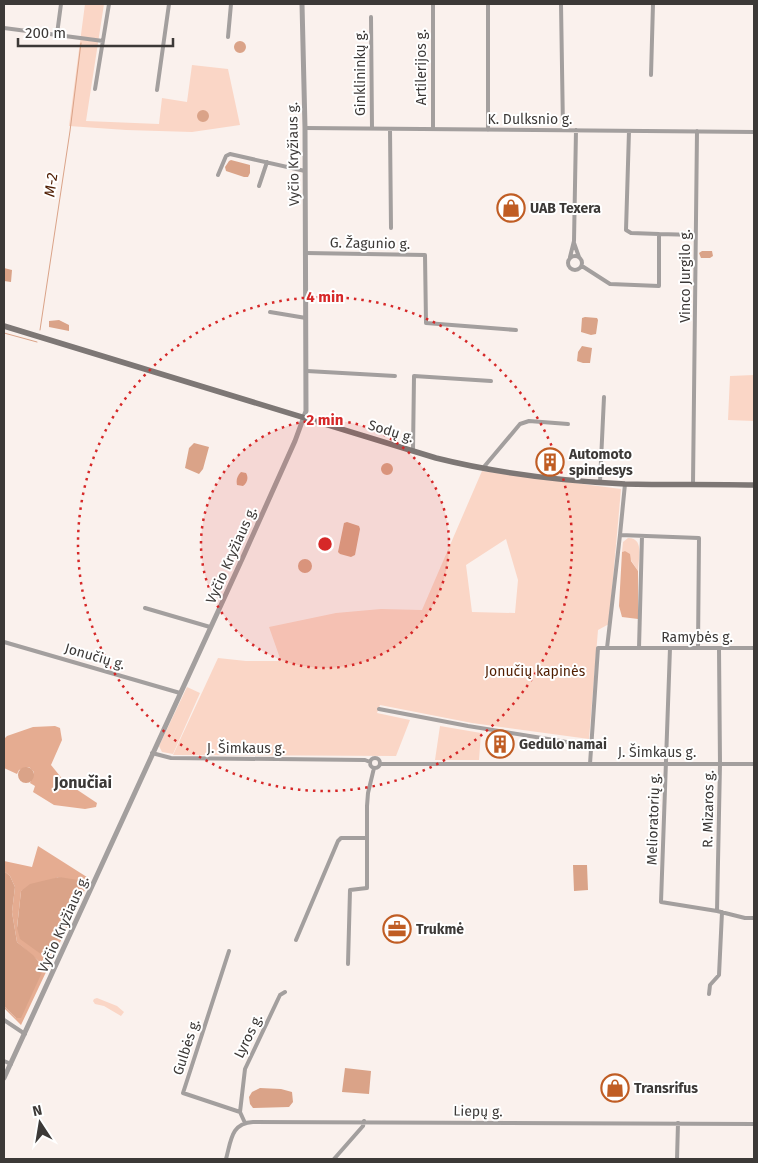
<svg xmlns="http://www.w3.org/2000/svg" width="758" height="1163" viewBox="0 0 758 1163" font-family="'Fira Sans',sans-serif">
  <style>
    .green { fill: #fad6c6; fill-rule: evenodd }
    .forest { fill: #e5ac91; fill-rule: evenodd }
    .water { fill: #daa388 }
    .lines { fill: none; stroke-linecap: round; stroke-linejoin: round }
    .stream { stroke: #daa388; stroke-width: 1 }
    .minor { stroke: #a39f9e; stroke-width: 4 }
    .tertiary { stroke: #a39f9e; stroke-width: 5 }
    .secondary { stroke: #7d7775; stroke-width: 5.5 }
    .ring { fill: none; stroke: #d62828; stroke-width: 2.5; stroke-dasharray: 2.5 5 }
    .labels { text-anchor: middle; stroke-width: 4; stroke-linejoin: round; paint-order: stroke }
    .street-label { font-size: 14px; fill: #3c3937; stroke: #fff }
    .poi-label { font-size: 14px; font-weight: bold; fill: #3c3937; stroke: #fff; text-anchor: start }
    .park-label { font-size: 14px; fill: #501e00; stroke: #fff }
    .water-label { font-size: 15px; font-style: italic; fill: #4e1c00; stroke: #fff }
    .quarter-label { font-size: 16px; font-weight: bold; fill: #3c3937; stroke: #fff }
    .centre { fill: #d62828; stroke: #fff; stroke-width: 2.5 }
    .ring-label { font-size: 15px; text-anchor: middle; font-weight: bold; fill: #d62828; stroke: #fff; stroke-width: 4; stroke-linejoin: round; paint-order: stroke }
  </style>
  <rect width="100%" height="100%" fill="#faf1ed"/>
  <path class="green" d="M85 4H104L86 121 159 124 162 98 187 102 192 65 228 69 240 125 192 132 126 130 69 126Z
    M754 375V421L728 420 730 376Z
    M482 471 621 489 609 624 598 630 589 739 472 723 380 705 377 713 410 720 396 756 173 755 218 658 246 661H281L269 627 336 613 381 609 422 610ZM506 539 518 580 515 613 472 612 466 565Z
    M628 538C645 538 638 559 638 571L625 551 622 552 623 542Z
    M187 687 200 693 173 754 162 752 159 746Z
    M440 726 481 733 479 760H435Z
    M97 998 117 1006 124 1012 121 1016 104 1006 95 1004 93 1001 94 999Z"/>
  <path class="forest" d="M625 551 630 554 631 561 638 571V619L622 617 619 606 622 552Z
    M55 726 60 728 62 740 51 765 64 781 97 803 96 807 85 809 54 805 33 792 35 786 30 783 34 772 29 767 19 770 17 774 4 768V739L7 736 33 727Z
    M38 846 90 879 21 1025 4 1008V1006L16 1018 42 964 17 942 12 912 15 887 10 876 4 871V861L32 867ZM59 877 82 890 52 952 45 957 17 927 21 891Z"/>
  <path class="water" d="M234 47a6 6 0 1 1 12 0a6 6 0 1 1-12 0Z
    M197 116a6 6 0 1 1 12 0a6 6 0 1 1-12 0Z
    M231 160 250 165V173L248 177H244L226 171 225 167 229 161Z
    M702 251H712L713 256 710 258H701L699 253Z
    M4 268 12 270 11 282 4 281Z
    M585 317 597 318 598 320 596 334 591 335 581 332 582 318Z
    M59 320 69 325V331L49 327V321Z
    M582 346 592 348 590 363H583L577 361 578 352Z
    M194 443 209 447 203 469 199 474 185 468 189 448Z
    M381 469a6 6 0 1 1 12 0a6 6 0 1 1-12 0Z
    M241 472 246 473C249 478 247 483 243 486L237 485C236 480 237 476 241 472Z
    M347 522 359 526 360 529 355 555 351 557 340 554 338 552 344 523Z
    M298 566a7 7 0 1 1 14 0a7 7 0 1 1-14 0Z
    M18 775a8 8 0 1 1 16 0a8 8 0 1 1-16 0Z
    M573 865H587L588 890 574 891Z
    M4 871 10 876 15 887 12 912 17 942 33 955 44 968 21 1018H16L4 1006Z
    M59 877 78 880 82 890 52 952 45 957 20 939 17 928 21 891 30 884Z
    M345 1068 371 1071 369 1094 342 1092Z
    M260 1088 281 1089 292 1092 293 1102 289 1107 253 1108 250 1104 249 1097 252 1092Z"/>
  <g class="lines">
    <path class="stream" d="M40 330 70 131 81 43
      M4 333 37 342"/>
    <path class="minor" d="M433 4V129
      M561 4 563 130
      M371 17 372 129
      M4 28 103 41
      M57 34 61 4
      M228 37 231 4
      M651 75 653 4
      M95 89 109 4
      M157 90 169 4
      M305 128 754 132
      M390 129 391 228
      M488 130V4
      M218 175 226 156 230 154 305 171
      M259 186 267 162
      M659 234 696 235
      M574 243 579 257
      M306 253 425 255 426 323 516 330
      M568 263a7 7 0 1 1 14 0a7 7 0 1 1-14 0Z
      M570 257 574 241 576 130
      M582 266 610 284 659 286V234L631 233 626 230 629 131
      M270 312 306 318
      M307 371 395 376
      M413 451 414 376 491 381
      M483 468 520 424 529 421 568 424
      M600 482 604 397
      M625 484 620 535 699 538 698 648
      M693 484 697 131
      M145 608 210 627
      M4 642 180 693
      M607 648 620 535
      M639 648 642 536
      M670 648 661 902 717 911 745 918H754
      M379 709 468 726 591 746
      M152 753 171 758 365 760 370 762
      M370 763a5 5 0 1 1 10 0a5 5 0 1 1-10 0Z
      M380 764H754
      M590 764 598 648H754
      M717 911 720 764 719 649
      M296 940 338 841 341 838H367
      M229 951 183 1093 240 1112
      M348 964 350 890 367 888V806L368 793 374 768
      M709 994 710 985 719 975 722 912
      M4 1020 25 1034
      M4 1061 11 1064
      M245 1123 240 1112 245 1069 280 995 285 992
      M226 1159C231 1141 231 1123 253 1122L754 1124
      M334 1159 363 1126 364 1121
      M677 1159 678 1123"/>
    <path class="tertiary" d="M4 1078 243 557 295 441 306 411 305 128 302 4"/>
    <path class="secondary" d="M4 326 436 458C496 473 563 481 625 484 668 485 711 484 754 485"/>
  </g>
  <circle cx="325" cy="544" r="124" fill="#d62828" fill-opacity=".12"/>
  <g class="ring">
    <circle cx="325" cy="544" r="124"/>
    <circle cx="325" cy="544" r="247"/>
  </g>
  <defs>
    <g id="shop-ring" transform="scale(1.4375)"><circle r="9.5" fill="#fff" stroke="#c05d24" stroke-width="1.5"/><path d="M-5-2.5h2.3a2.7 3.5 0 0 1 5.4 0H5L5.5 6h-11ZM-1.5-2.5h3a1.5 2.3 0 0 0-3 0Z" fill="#c05d24"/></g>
    <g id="building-ring" transform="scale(1.4375)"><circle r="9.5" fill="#fff" stroke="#c05d24" stroke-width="1.5"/><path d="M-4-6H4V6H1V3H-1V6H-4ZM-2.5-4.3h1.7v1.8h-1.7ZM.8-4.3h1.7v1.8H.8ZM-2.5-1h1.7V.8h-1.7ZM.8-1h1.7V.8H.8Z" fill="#c05d24"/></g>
    <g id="office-ring" transform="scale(1.4375)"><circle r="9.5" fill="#fff" stroke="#c05d24" stroke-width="1.5"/><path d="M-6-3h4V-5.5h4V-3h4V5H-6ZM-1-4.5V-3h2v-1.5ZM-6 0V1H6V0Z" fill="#c05d24"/></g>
  </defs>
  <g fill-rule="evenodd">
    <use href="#shop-ring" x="511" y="208"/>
    <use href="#building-ring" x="550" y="462"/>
    <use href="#building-ring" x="500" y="744"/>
    <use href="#office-ring" x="397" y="929"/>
    <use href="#shop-ring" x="615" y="1088"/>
  </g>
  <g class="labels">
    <g class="street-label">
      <text transform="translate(421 67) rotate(-90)" y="5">Artilerijos g.</text>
      <text transform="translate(360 73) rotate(-90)" y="5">Ginklininkų g.</text>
      <text x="530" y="124">K. Dulksnio g.</text>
      <text transform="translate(293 154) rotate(-91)" y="5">Vyčio Kryžiaus g.</text>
      <text transform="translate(370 243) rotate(1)" y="5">G. Žagunio g.</text>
      <text transform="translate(685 276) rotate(-90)" y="5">Vinco Jurgilo g.</text>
      <text transform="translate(391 431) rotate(17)" y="5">Sodų g.</text>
      <text transform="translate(231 555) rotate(-66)" y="5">Vyčio Kryžiaus g.</text>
      <text x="697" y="642">Ramybės g.</text>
      <text transform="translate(95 656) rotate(16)" y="5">Jonučių g.</text>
      <text x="246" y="753">J. Šimkaus g.</text>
      <text x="657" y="757">J. Šimkaus g.</text>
      <text transform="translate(708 809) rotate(-89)" y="5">R. Mizaros g.</text>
      <text transform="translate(653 819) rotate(-88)" y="5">Melioratorių g.</text>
      <text transform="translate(63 924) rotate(-66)" y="5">Vyčio Kryžiaus g.</text>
      <text transform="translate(248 1036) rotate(-64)" y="5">Lyros g.</text>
      <text transform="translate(186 1047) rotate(-72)" y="5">Gulbės g.</text>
      <text transform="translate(478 1111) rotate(1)" y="5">Liepų g.</text>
    </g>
    <g class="poi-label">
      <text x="530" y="213">UAB Texera</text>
      <text x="569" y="459">Automoto<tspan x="569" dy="16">spindesys</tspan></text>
      <text x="519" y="749">Gedulo namai</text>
      <text x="416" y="934">Trukmė</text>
      <text x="634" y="1093">Transrifus</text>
    </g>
    <g class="park-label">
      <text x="535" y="676">Jonučių kapinės</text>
    </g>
    <g class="water-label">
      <text transform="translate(51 185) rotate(-82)" y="5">M-2</text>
    </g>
    <g class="quarter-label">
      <text x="83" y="788">Jonučiai</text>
    </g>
  </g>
  <circle cx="325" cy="544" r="8" class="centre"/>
  <g class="ring-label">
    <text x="325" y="302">4 min</text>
    <text x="325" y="425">2 min</text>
  </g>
  <rect width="758" height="1163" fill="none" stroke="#3c3937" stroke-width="10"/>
  <g transform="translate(40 1123) rotate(348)" stroke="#ffffff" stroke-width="4" paint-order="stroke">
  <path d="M0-4L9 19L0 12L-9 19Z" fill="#3c3937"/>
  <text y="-8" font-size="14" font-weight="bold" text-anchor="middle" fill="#3c3937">N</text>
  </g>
  <path d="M18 38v8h155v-8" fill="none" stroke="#3c3937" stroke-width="2.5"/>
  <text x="25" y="38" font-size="15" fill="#3c3937" stroke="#ffffff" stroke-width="4" paint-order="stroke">200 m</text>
</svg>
